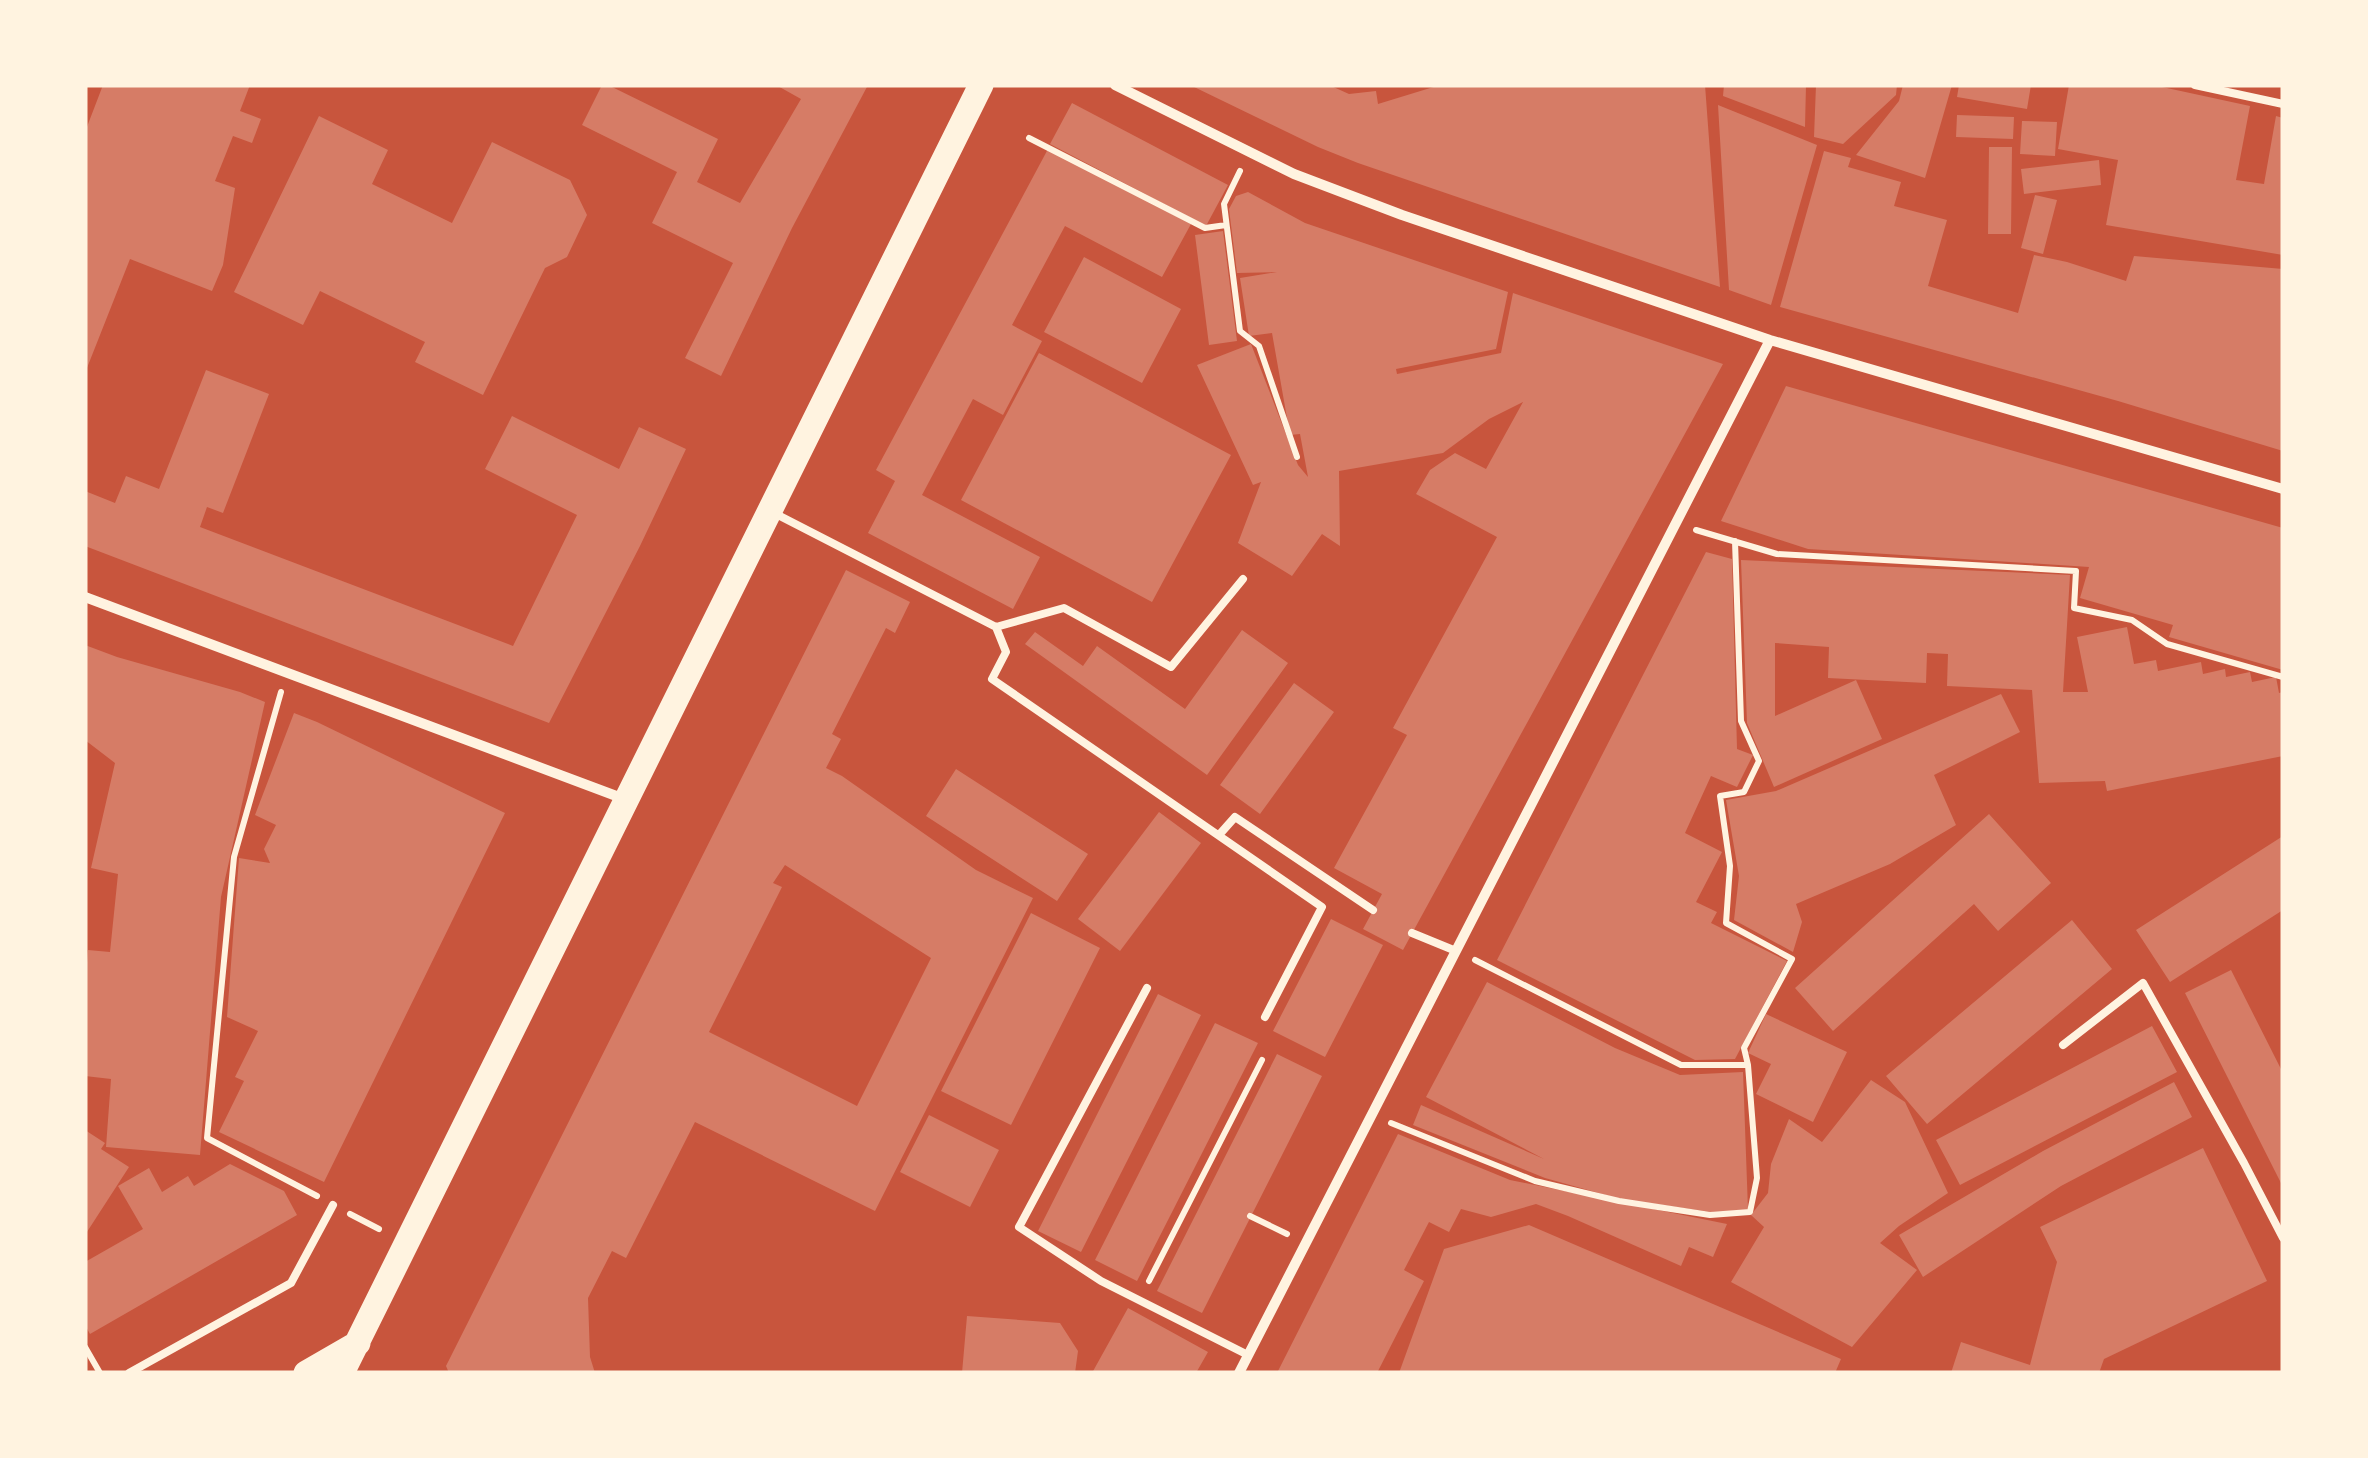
<svg xmlns="http://www.w3.org/2000/svg" width="2368" height="1458" viewBox="0 0 2368 1458" font-family="Bitter,serif">
  <style>
    .building { fill: #d67c66; fill-rule: evenodd }
    .lines { fill: none; stroke-linecap: round; stroke-linejoin: round }
    .path { stroke: #fff3e0; stroke-width: 6 }
    .service { stroke: #fff3e0; stroke-width: 8 }
    .minor { stroke: #fff3e0; stroke-width: 10 }
    .primary { stroke: #fff3e0; stroke-width: 25 }
  </style>
  <rect width="100%" height="100%" fill="#c8553d"/>
  <path class="building" d="M103 85H250L240 111 261 119 252 143 233 136 215 181 235 188 223 265 212 291 130 259 85 373V132Z
    M602 85H608L718 139 697 182 740 203 801 99 776 85H868L792 228 721 376 685 358 733 263 652 223 677 172 582 125Z
    M1190 85H1329L1349 94 1376 91 1378 104 1440 85H1705L1720 287 1358 163 1318 147Z
    M1724 85H1806L1805 127 1723 96Z
    M1816 85H1897L1896 95 1843 144 1814 137Z
    M1903 85H1952L1925 178 1856 155 1899 101Z
    M1959 85H2031L2027 109 1957 97Z
    M2069 85H2153L2250 106 2236 180 2264 184 2276 116 2283 118V255L2106 225 2118 160 2058 149Z
    M1072 103 1228 185 1206 226 1050 144Z
    M1718 105 1817 145 1771 305 1729 290Z
    M1957 115 2014 117 2013 139 1956 137Z
    M319 116 388 150 372 184 452 223 492 142 570 180 587 215 567 257 545 268 483 395 415 362 425 342 320 291 303 325 234 292Z
    M2022 121 2057 122 2055 156 2020 154Z
    M1989 147H2012L2011 234H1988Z
    M1048 149 1191 224 1162 277 1065 226 1012 325 1042 341 1003 415 973 399 922 495 1040 557 1013 609 868 533 895 481 876 470Z
    M1824 151 1851 158 1848 167 1901 182 1894 206 1947 220 1928 286 2018 313 2034 255 2067 262 2126 281 2134 256 2283 269V451L2118 401 1780 307Z
    M2099 160 2101 185 2024 194 2021 169Z
    M1248 192 1305 223 1508 292 1496 349 1396 369 1397 374 1501 353 1513 293 1723 364 1403 950 1363 929 1382 894 1334 868 1407 735 1393 728 1497 537 1416 494 1430 470 1455 453 1486 469 1523 402 1489 419 1443 453 1339 471 1340 546 1322 534 1292 576 1238 543 1261 482 1253 485 1197 365 1251 344 1298 465 1308 477 1300 434 1290 435 1272 333 1249 336 1240 278 1277 272 1237 273 1229 209 1236 196Z
    M2035 195 2057 200 2043 254 2021 248Z
    M1223 231 1237 341 1209 345 1195 235Z
    M1084 257 1181 309 1142 383 1044 332Z
    M1039 353 1231 455 1152 602 961 500Z
    M206 370 269 394 223 513 207 507 200 527 513 646 577 515 485 469 512 416 619 469 639 427 686 449 640 546 549 723 85 546V491L115 503 126 476 159 489Z
    M1786 386 2283 528V670L2169 637 2173 625 2080 598 2089 567 1808 549 1721 521Z
    M1706 552 1732 559 1737 749 1753 755 1737 787 1711 776 1685 833 1722 852 1696 902 1717 912 1711 923 1787 961 1735 1059 1695 1060 1497 960Z
    M1741 560 2070 575 2063 692H2088L2077 637 2127 627 2134 664 2156 660 2158 671 2201 662 2203 674 2225 669 2226 677 2250 672 2252 682 2276 677 2279 693 2283 692V756L2107 791 2105 781 2039 783 2032 690 1947 686 1948 654 1927 653 1926 683 1828 678 1829 647 1775 643V716L1856 680 1882 739 1774 787 1747 723Z
    M846 570 910 602 895 633 886 628 832 734 841 739 826 768 842 776 976 870 1033 898 875 1211 695 1122 626 1258 612 1251 588 1298 590 1357 595 1373H449L446 1366ZM785 865 931 958 857 1106 709 1032 782 887 773 883Z
    M1242 630 1288 663 1207 775 1025 644 1035 632 1083 666 1097 646 1185 709Z
    M85 645 117 657 240 692 265 702 221 897 200 1155 106 1147 111 1079 85 1076V987L88 950 110 952 118 874 91 868 115 763 85 740Z
    M1294 683 1334 712 1260 814 1220 785Z
    M2001 694 2020 732 1934 775 1956 825 1890 864 1796 904 1802 922 1793 952 1734 920 1739 876 1726 800 1776 791Z
    M294 713 317 722 505 813 324 1182 219 1132 244 1081 235 1077 258 1031 227 1017 239 858 270 863 264 849 276 825 255 815Z
    M956 769 1088 854 1057 901 926 816Z
    M1159 812 1201 843 1120 951 1078 919Z
    M1989 814 2051 883 1998 931 1974 904 1833 1031 1795 988Z
    M2283 836V910L2170 982 2136 930Z
    M1031 913 1100 948 1011 1125 941 1091Z
    M1331 919 1383 945 1325 1057 1273 1031Z
    M2072 920 2112 969 1927 1124 1886 1076Z
    M2231 970 2283 1073V1187L2185 993Z
    M1487 982 1615 1048 1680 1075 1743 1072 1748 1210 1711 1212 1620 1199 1545 1178 1413 1125 1421 1105 1544 1159 1426 1097Z
    M1158 994 1201 1015 1081 1252 1038 1231Z
    M1766 1014 1847 1052 1813 1122 1756 1094 1771 1064 1748 1053Z
    M1215 1023 1258 1043 1137 1281 1095 1260Z
    M2152 1026 2177 1072 1960 1185 1936 1140Z
    M1277 1054 1322 1076 1202 1313 1157 1291Z
    M1871 1080 1905 1102 1948 1193 1899 1226 1880 1243 1917 1270 1852 1347 1731 1282 1764 1227 1751 1215 1768 1193 1771 1164 1789 1119 1822 1142Z
    M2174 1082 2192 1117 2061 1186 1923 1277 1899 1235 2043 1151Z
    M929 1115 999 1150 970 1207 900 1172Z
    M85 1130 105 1143 101 1149 129 1167 85 1235Z
    M1398 1134 1510 1180 1727 1224 1713 1257 1689 1247 1681 1266 1568 1216 1536 1204 1491 1217 1461 1209 1449 1232 1429 1222 1404 1270 1424 1281 1377 1373H1277Z
    M2203 1148 2267 1281 2104 1359 2099 1373H1951L1961 1342 2030 1365 2057 1262 2040 1227Z
    M230 1164 284 1191 297 1215 90 1334 85 1325V1262L143 1229 118 1186 149 1168 162 1192 188 1176 194 1186Z
    M1529 1225 1841 1359 1835 1373H1399L1444 1249Z
    M1128 1308 1208 1352 1196 1373H1092Z
    M967 1316 1060 1323 1078 1351 1075 1373H962Z"/>
  <g class="lines">
    <path class="path" d="M1029 138 1205 228 1226 225
      M1240 171 1224 204 1240 331 1259 346 1297 457
      M1696 530 1777 554 2076 571 2074 608 2132 620 2167 644 2283 677
      M281 692 234 857 207 1138 317 1196
      M1475 960 1681 1065H1748
      M1391 1123 1535 1181 1619 1201 1710 1215 1750 1212 1757 1178 1748 1065 1744 1048 1792 959 1726 923 1730 866 1720 796 1744 792 1759 761 1741 721 1735 541
      M350 1214 379 1229
      M1250 1216 1287 1234
      M1149 1281 1262 1060
      M85 1347 100 1373"/>
    <path class="service" d="M2195 85 2283 104
      M774 513 996 627 1064 608 1171 667 1243 579
      M996 627 1006 652 992 679 1322 907 1265 1017
      M1219 835 1235 817 1373 910
      M1412 933 1456 951
      M1147 988 1019 1227 1101 1281 1248 1355
      M2063 1045 2143 983 2244 1163 2283 1238
      M129 1373 291 1283 333 1205"/>
    <path class="minor" d="M1115 85 1294 174 1402 215 1770 340 2283 489
      M85 597 627 800
      M1239 1373 1770 340"/>
    <path class="primary" d="M306 1373 358 1343
      M342 1373 981 85"/>
  </g>
  <rect width="2368" height="1458" fill="none" stroke="#fff3e0" stroke-width="175"/>
</svg>
